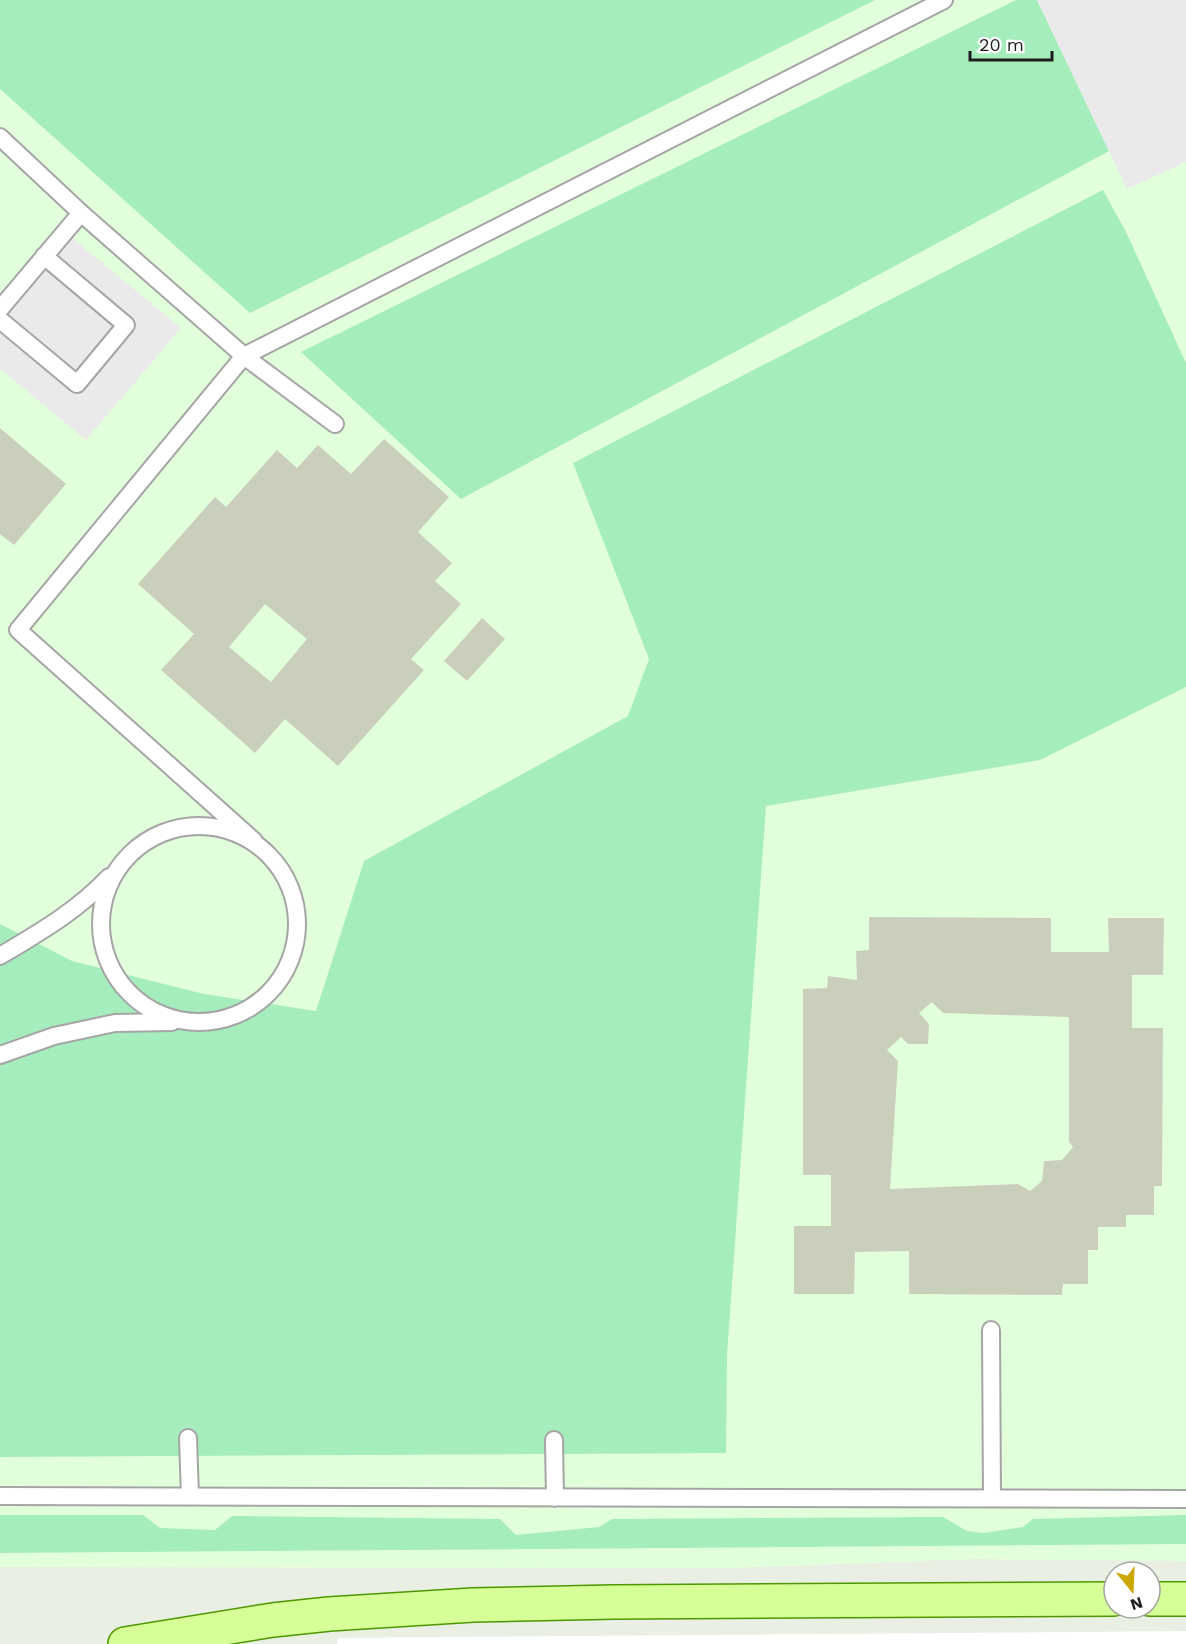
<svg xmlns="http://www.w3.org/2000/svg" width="1186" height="1644" viewBox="0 0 1186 1644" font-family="'Work Sans',sans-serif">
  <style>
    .education { fill: #e2ffdc }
    .grass { fill: #a5edbd }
    .parking { fill: #eaeaea }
    .pier { fill: #fff }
    .building { fill: #cacfbc; fill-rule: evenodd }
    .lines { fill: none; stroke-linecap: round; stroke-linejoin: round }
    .lane-casing { stroke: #a5a5a5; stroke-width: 20 }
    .primary-casing { stroke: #4d9700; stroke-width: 36 }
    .lane { stroke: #fff; stroke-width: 16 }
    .primary { stroke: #d7ff98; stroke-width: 33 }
  </style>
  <rect width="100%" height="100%" fill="#e9efe3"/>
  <path class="education" d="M0 0H1186V1561L976 1559 726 1568 0 1567Z"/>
  <path class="grass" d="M0 0H875L250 313 0 89Z
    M1016 0H1037L1109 151 461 499 301 352Z
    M1103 190 1126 232 1186 363V687L1040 760 766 806 727 1355 726 1453 0 1457V924L72 961 204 994 316 1011 364 861 628 716 649 659 573 463Z
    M0 1515H143L160 1528 215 1530 232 1516 500 1519 516 1535 599 1527 612 1519 943 1517 967 1531 984 1533 1023 1527 1033 1519 1186 1515V1544L0 1553Z"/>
  <path class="parking" d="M1037 0H1186V162L1127 189Z
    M58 226 181 328 86 440 0 369V295Z"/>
  <path class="pier" d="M1186 1631V1644H337L338 1638Z"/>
  <path class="building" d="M0 428 66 484 14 545 0 534Z
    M384 439 449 497 418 532 452 563 435 581 461 604 411 659 424 670 338 766 285 719 255 753 161 670 194 634 138 584 215 497 226 507 277 450 297 468 318 445 351 474ZM265 604 307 639 271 682 229 647Z
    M482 618 505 639 467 681 444 661Z
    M869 917 1051 918V952H1109L1108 918H1164L1163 975H1132V1028H1163L1162 1186H1154V1215H1126V1227H1098V1250H1088V1284H1063L1062 1295 909 1294V1251L855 1252 854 1294H794V1226H831V1175H803V989L827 988 828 976 857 980 856 951 869 950ZM932 1002 943 1013 1069 1017V1142L1073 1147 1062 1160 1044 1161 1042 1181 1030 1191 1018 1184 890 1189 898 1061 887 1050 901 1037 908 1044H928L929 1024 919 1013Z"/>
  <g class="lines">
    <g class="lane-casing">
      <path id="lane" d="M0 137 81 213 244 356 944 0
        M0 309 81 213
        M0 320 77 384 126 325 44 256
        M101 924a98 98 0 1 1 196 0a98 98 0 1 1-196 0Z
        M254 841 18 630 244 356 335 424
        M0 956C40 932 77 911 109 877
        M0 1055 54 1036 115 1023 172 1022
        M991 1330 992 1498
        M188 1438 190 1496
        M554 1440 555 1498
        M0 1496 1186 1499"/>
    </g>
    <g class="primary-casing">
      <path id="primary" d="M1150 1599H1186
        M125 1644 273 1620 329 1614 473 1605 614 1602 1114 1599"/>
    </g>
    <use href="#lane" class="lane"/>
    <use href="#primary" class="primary"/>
  </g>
  <g transform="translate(1132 1590) rotate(162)"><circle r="28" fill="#ffffff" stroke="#a5a5a5" stroke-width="1.5"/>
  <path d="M0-4.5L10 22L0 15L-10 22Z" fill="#cba700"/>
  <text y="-9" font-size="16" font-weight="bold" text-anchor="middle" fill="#1e1e1e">N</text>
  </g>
  <path d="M970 51v9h82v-9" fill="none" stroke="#1e1e1e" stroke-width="3"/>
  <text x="979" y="51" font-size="18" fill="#1e1e1e" stroke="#ffffff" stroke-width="4.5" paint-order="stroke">20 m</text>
</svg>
